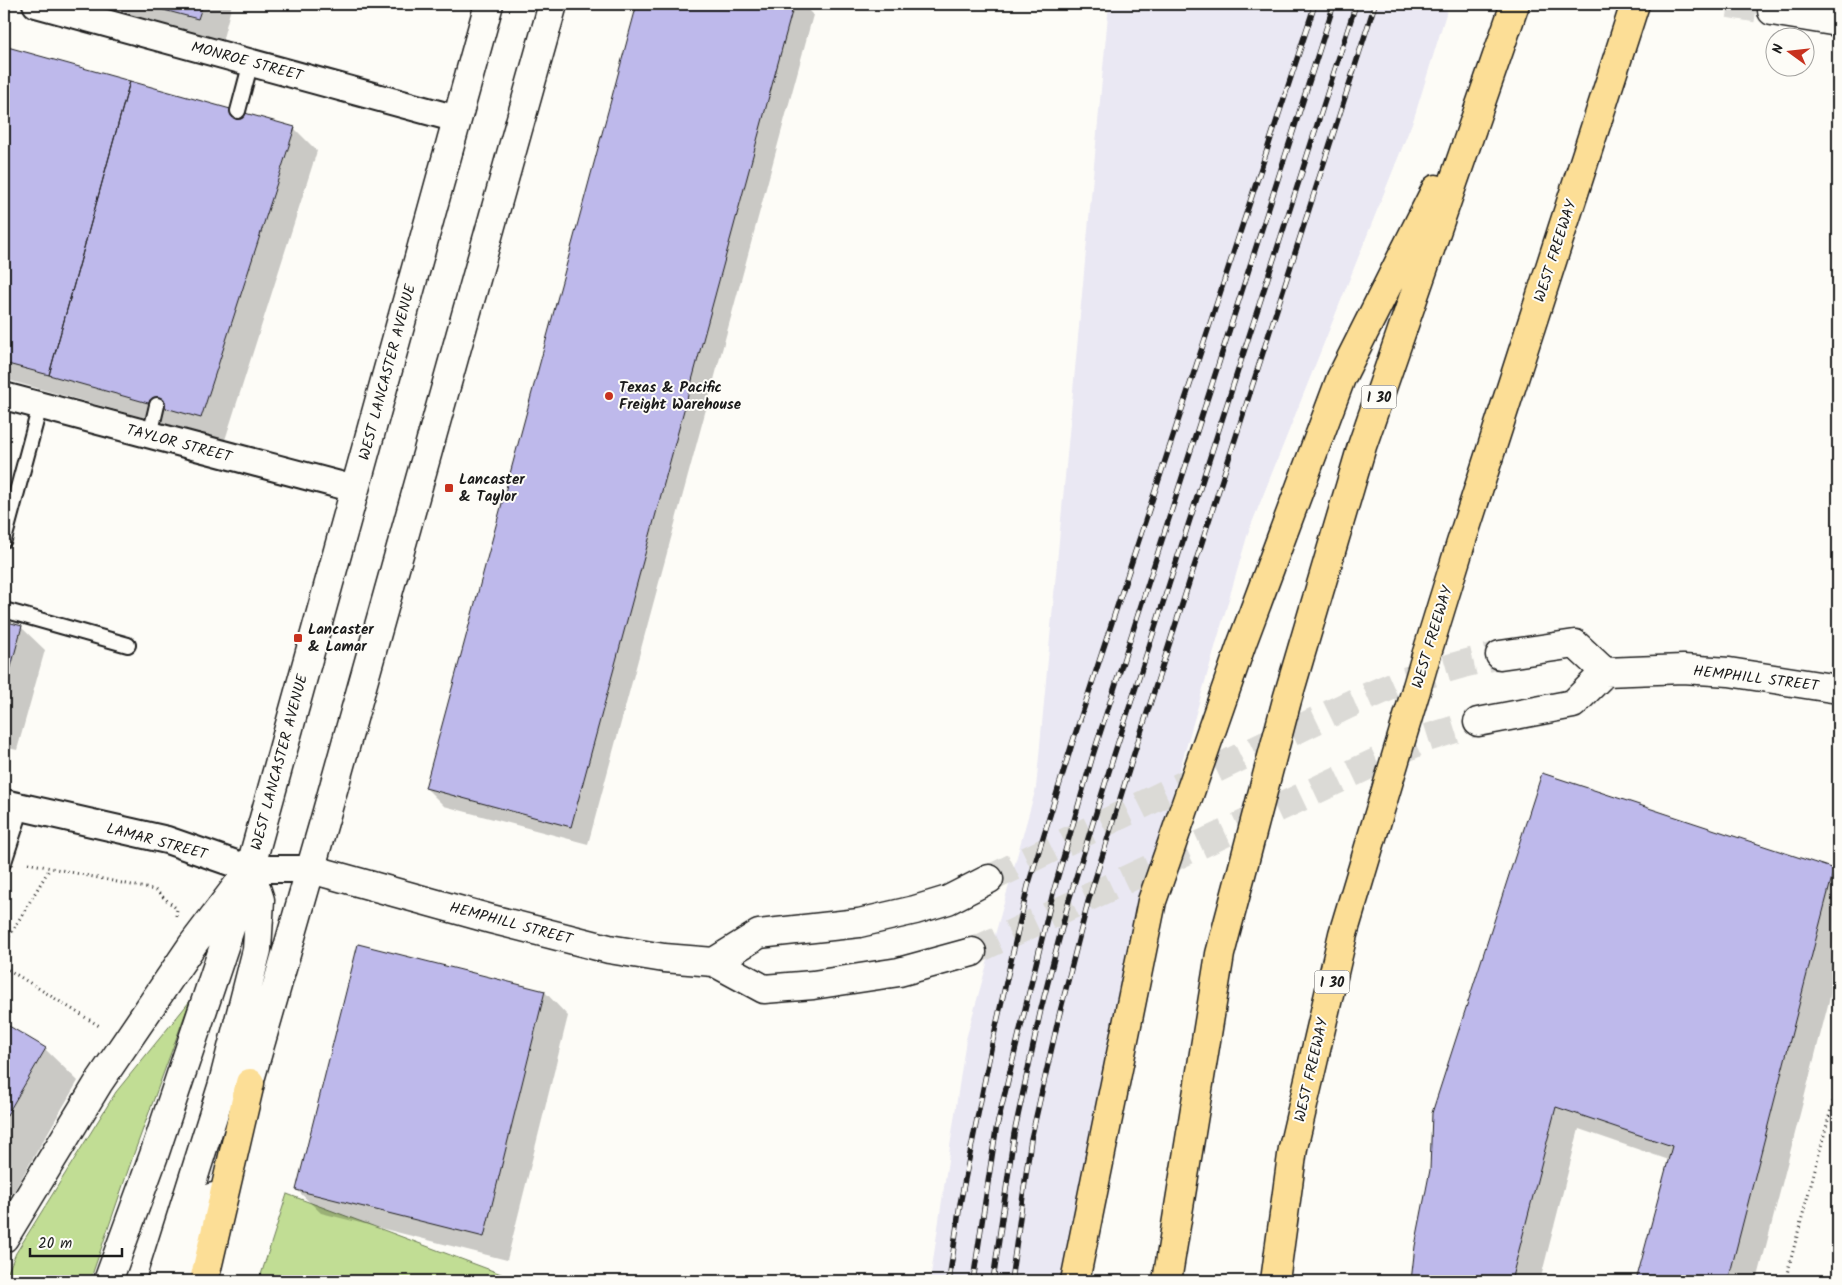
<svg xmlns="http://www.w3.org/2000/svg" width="1842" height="1285" viewBox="0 0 1842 1285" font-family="Kalam,sans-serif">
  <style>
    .built { fill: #eae8f3 }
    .green { fill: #c1dd94; stroke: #6e7c58 }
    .shadow { fill: #0003 }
    .building { fill: #beb9eb; stroke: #1c1c1c }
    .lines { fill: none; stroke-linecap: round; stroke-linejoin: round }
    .secondary-tunnel { stroke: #dbdad6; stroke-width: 28; stroke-dasharray: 28 14; stroke-linecap: butt }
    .lane-casing { stroke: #1c1c1c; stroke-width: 18 }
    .street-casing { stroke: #1c1c1c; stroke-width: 30 }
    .secondary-casing { stroke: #1c1c1c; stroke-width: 31 }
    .highway-casing { stroke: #1c1c1c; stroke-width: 31 }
    .path { stroke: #1c1c1c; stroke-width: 3; stroke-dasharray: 1 4; stroke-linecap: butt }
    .lane { stroke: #fdfcf7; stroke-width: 14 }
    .street { stroke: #fdfcf7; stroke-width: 26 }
    .secondary { stroke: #fdfcf7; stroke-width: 28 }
    .highway { stroke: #fcde96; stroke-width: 28 }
    .rail-casing { stroke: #1c1c1c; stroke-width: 5.5 }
    .rail { stroke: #fdfcf7; stroke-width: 4; stroke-dasharray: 11; stroke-linecap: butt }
    .highway-bridge-casing { stroke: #1c1c1c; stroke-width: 31; stroke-linecap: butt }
    .highway-bridge { stroke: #fcde96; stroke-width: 28 }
    .poi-dot { fill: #c8321e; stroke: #fdfcf7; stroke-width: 2 }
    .labels { text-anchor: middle; stroke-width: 4; stroke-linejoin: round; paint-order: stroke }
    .shield { fill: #fdfcf7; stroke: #605f5e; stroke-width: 1 }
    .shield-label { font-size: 14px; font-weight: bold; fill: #1c1c1c }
    .street-label { font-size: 15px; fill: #1c1c1c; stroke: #fdfcf7 }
    .poi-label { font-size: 15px; font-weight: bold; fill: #1c1c1c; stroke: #fdfcf7; text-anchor: start }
  </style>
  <rect width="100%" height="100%" fill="#fdfcf7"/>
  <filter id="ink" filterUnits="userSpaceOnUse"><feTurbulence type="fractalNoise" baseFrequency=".02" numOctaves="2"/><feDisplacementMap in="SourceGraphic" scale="10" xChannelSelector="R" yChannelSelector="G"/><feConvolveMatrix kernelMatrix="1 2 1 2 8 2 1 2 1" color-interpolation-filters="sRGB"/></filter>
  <g filter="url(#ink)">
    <path class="built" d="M1109 4H1449L1414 118 1248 533 1127 952 1065 1281H930L966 1039 1036 788Z"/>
    <path class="green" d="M190 1001 133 1156 90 1281H4L16 1253 116 1092Z
      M287 1194 520 1281H259Z"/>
    <path class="shadow" d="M80 4H232L222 42Z
      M638 4H802L813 15 588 844 444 806 426 788Z
      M4 48 294 128 317 151 225 440 4 379Z
      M4 622 21 627 45 650 17 750 4 747Z
      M1833 870 1838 875V966L1757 1281H1637L1669 1160 1579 1129 1540 1281H1413L1416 1246 1431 1170Z
      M358 946 545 992 568 1016 507 1260 321 1213 297 1190Z
      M4 1024 45 1049 78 1081 4 1208Z"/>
    <path class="building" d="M141 4H203L198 19Z
      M637 4H794L571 827 425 788Z
      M4 46 130 81 49 375 4 363Z
      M130 81 295 127 201 418 49 375Z
      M4 621 22 626 4 693Z
      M1542 773 1834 869 1728 1281H1636L1672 1146 1556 1107 1511 1281H1411L1415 1246 1430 1170 1432 1113Z
      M358 944 545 991 484 1237 296 1190Z
      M4 1023 46 1048 4 1120Z"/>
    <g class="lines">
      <path class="secondary-tunnel" d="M1729 4 1772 11
        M989 879 1348 705 1401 682 1463 664 1500 655
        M972 952 1427 738 1478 722"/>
      <g class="lane-casing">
        <path id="lane" d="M238 111 251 62
          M150 435 157 405
          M4 540 40 406
          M4 610 128 645
          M4 862 22 807"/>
      </g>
      <g class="street-casing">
        <path id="street" d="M36 4 457 119
          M4 396 355 489
          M4 803 167 840 250 869H311"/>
      </g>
      <g class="secondary-casing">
        <path id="secondary" d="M1772 11 1838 22
          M1500 655 1575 644 1605 672
          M1478 722 1573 704 1605 672 1683 669 1729 672 1838 689
          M311 869 491 919 609 949 664 958 714 962 764 989 813 985 899 972 972 952
          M714 962 759 934 859 923 915 910 948 900 989 879
          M243 1104 326 815 553 4
          M4 1238 99 1082 193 944 237 886
          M108 1281 154 1155 250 869 489 4
          M161 1281 222 1087 257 950 260 900 250 869
          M185 1281 213 1197"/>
      </g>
      <g class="highway-casing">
        <path id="highway" d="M1426 656 1460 546 1635 4
          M204 1281 250 1083
          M1075 1281 1152 901 1242 643 1341 378 1436 189
          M1167 1281 1220 954 1287 700 1362 446 1515 4
          M1275 1281 1293 1148 1343 934 1416 690"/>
      </g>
      <path class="path" d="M28 863 155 890 177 909 176 916
        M4 945 50 868
        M4 967 101 1027
        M1785 1281 1838 1083"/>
      <use href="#lane" class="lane"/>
      <use href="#street" class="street"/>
      <use href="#secondary" class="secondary"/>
      <use href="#highway" class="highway"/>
      <g class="rail-casing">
        <path id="rail" d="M949 1281 960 1204 992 1044 1028 886 1072 744 1315 4
          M973 1281 996 1130 1053 893 1093 755 1334 4
          M993 1281 1014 1134 1041 1009 1069 900 1114 755 1356 4
          M1011 1281 1031 1139 1059 1016 1088 902 1132 760 1375 4"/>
      </g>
      <use href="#rail" class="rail"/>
      <g class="highway-bridge-casing">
        <path id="highway-bridge" d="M1416 690 1426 656"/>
      </g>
      <use href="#highway-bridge" class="highway-bridge"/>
    </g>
  </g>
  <g class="poi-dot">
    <circle cx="609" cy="396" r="5"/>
    <rect x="444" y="483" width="10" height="10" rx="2.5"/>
    <rect x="293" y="633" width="10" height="10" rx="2.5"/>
  </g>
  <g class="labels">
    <g class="shield">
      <rect x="1361.5" y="385.5" width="35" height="23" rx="4"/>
      <rect x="1314.5" y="970.5" width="35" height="23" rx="4"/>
    </g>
    <g class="shield-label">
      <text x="1379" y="402">I 30</text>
      <text x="1332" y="987">I 30</text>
    </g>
    <g class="street-label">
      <text transform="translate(247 61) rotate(15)" y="5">MONROE STREET</text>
      <text transform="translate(1555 251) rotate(-72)" y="5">WEST FREEWAY</text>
      <text transform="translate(387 372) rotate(-75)" y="5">WEST LANCASTER AVENUE</text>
      <text transform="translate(179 443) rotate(15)" y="5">TAYLOR STREET</text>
      <text transform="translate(1432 637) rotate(-73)" y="5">WEST FREEWAY</text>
      <text transform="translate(1756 678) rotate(7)" y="5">HEMPHILL STREET</text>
      <text transform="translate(279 762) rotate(-75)" y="5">WEST LANCASTER AVENUE</text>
      <text transform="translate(157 841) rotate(15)" y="5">LAMAR STREET</text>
      <text transform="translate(511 923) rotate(15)" y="5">HEMPHILL STREET</text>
      <text transform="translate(1311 1070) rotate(-77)" y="5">WEST FREEWAY</text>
    </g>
    <g class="poi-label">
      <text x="619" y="392">Texas &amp; Pacific<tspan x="619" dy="17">Freight Warehouse</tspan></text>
      <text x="459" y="484">Lancaster<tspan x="459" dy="17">&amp; Taylor</tspan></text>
      <text x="308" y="634">Lancaster<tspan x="308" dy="17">&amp; Lamar</tspan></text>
    </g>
  </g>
  <rect width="1842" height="1285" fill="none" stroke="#fdfcf7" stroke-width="20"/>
  <rect x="10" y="10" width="1822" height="1265" fill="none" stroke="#1c1c1c" stroke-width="2" filter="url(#ink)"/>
  <g transform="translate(1790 52) rotate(285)"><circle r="24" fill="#fdfcf7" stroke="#a3a29f"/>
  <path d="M0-4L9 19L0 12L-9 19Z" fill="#c8321e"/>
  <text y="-8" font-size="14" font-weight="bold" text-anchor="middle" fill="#1c1c1c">N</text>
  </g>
  <path d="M30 1248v8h92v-8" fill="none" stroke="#1c1c1c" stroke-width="2.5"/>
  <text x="38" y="1248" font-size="15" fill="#1c1c1c" stroke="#fdfcf7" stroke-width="4" paint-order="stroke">20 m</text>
</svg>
